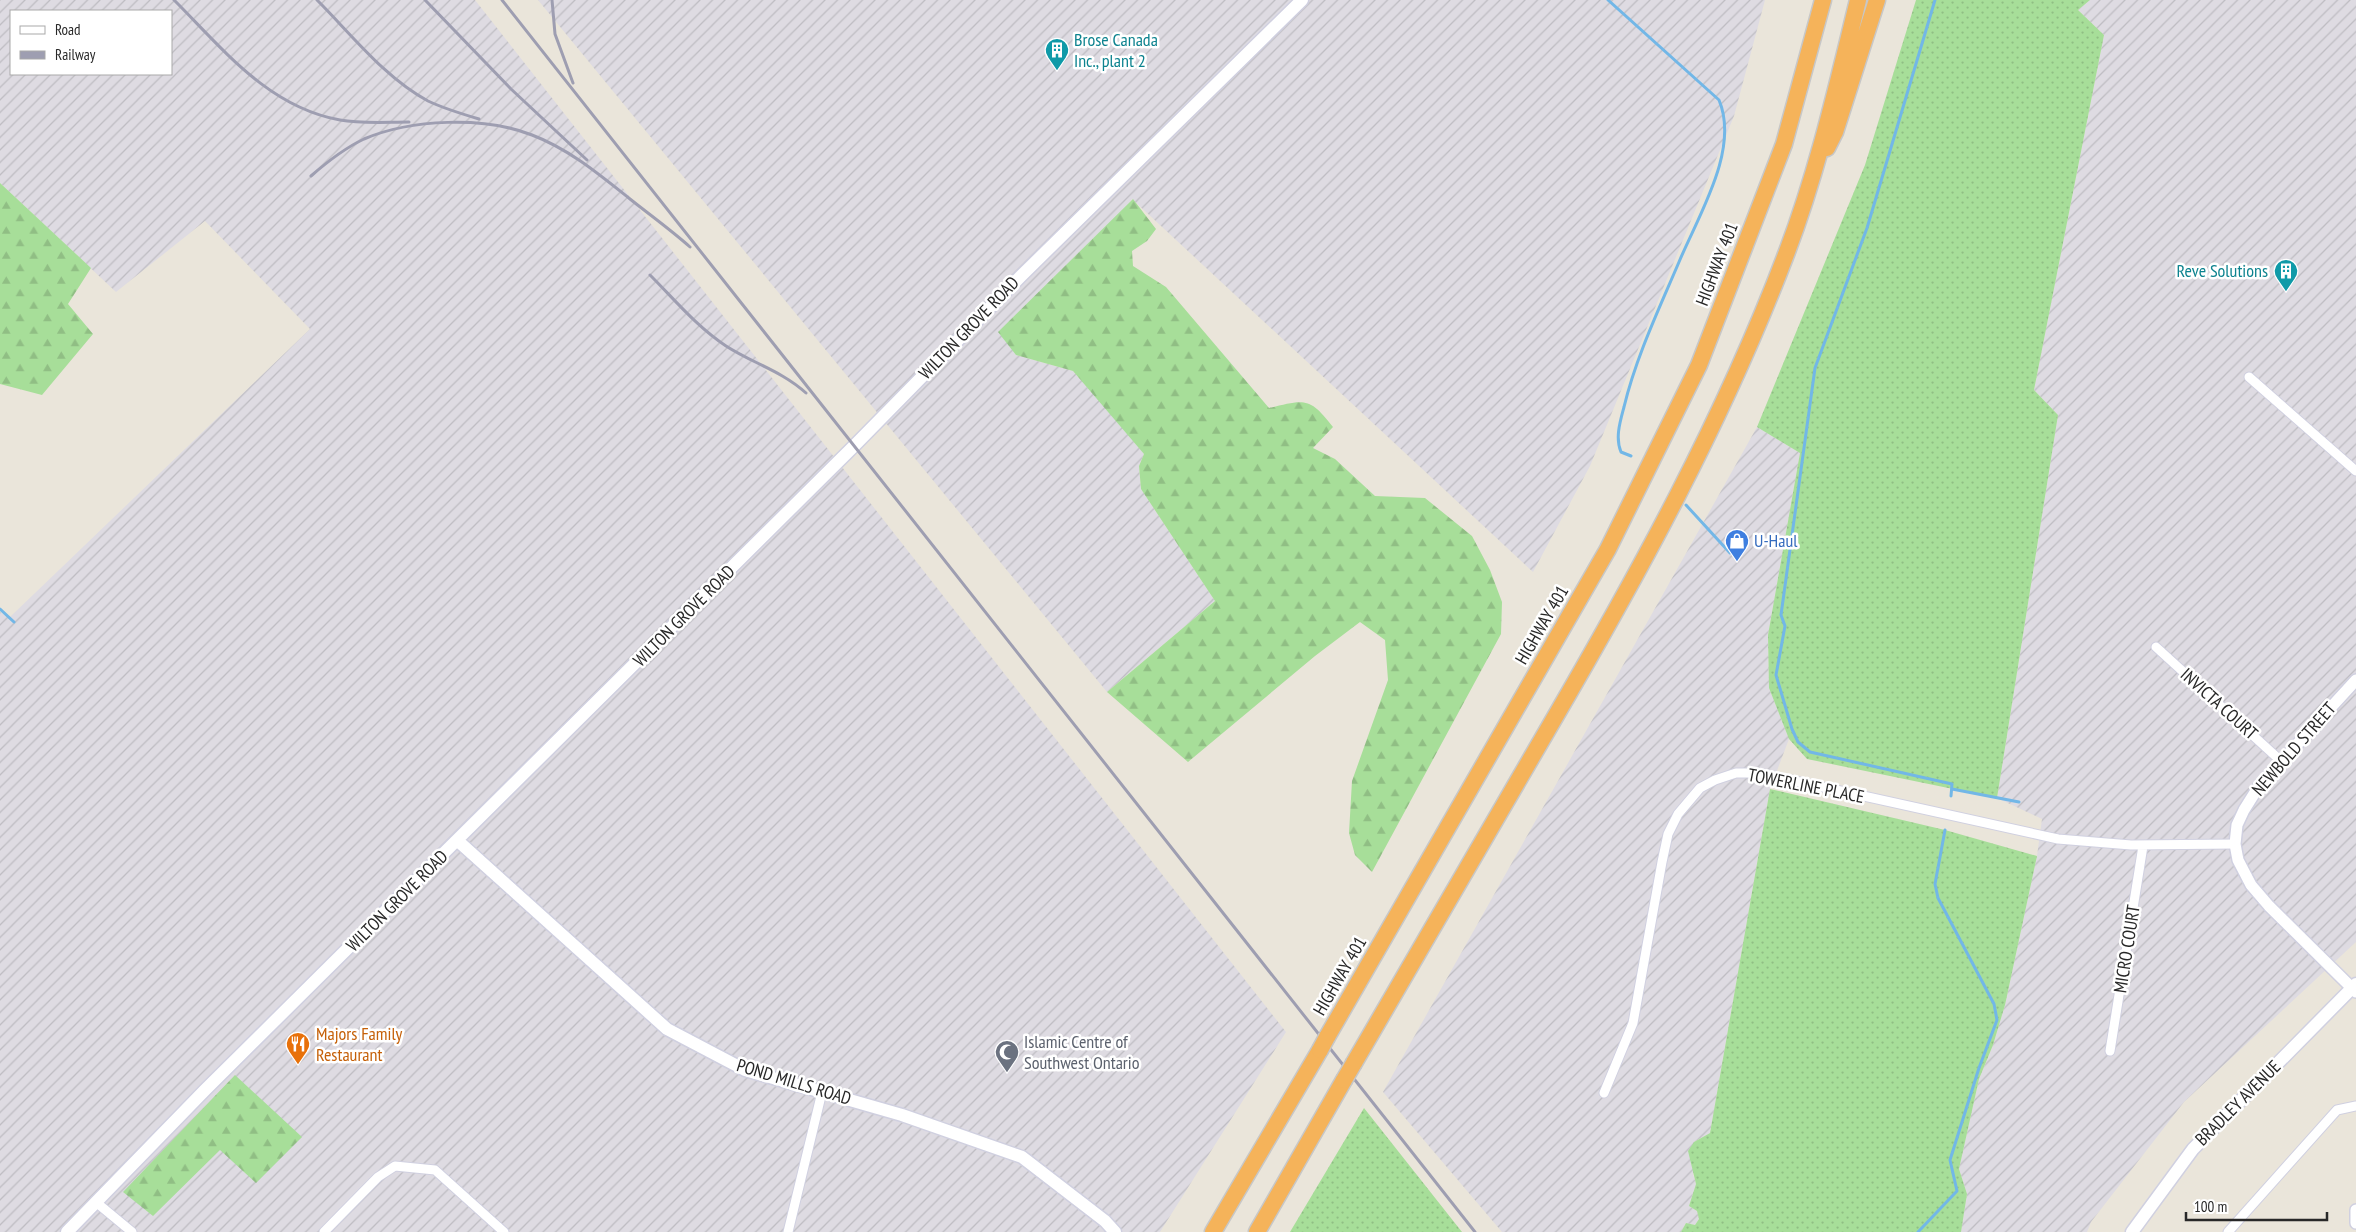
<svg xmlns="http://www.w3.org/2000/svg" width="2356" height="1232" viewBox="0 0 2356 1232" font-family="'PT Sans Narrow',sans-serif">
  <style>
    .industrial { fill: url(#industrial-furrows); fill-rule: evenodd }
    .grass { fill: url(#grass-dots) }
    .forest { fill: url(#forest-firs) }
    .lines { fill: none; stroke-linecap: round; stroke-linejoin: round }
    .stream { stroke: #72b7e7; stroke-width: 3 }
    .minor-casing { stroke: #d0d0e0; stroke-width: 11 }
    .tertiary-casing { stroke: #d0d0e0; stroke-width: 14 }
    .secondary-casing { stroke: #d0d0e0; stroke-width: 15 }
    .motorway-casing { stroke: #c7c7c7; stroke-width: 19 }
    .minor { stroke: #fff; stroke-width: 9 }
    .tertiary { stroke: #fff; stroke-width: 11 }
    .secondary { stroke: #fff; stroke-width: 12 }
    .motorway { stroke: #f5b35a; stroke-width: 16 }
    .rail { stroke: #9e9eb1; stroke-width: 3 }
    .motorway-bridge-casing { stroke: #c7c7c7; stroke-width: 19; stroke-linecap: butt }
    .motorway-bridge { stroke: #f5b35a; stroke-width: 16 }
    .labels { text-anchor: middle; stroke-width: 5; stroke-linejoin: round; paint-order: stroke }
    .culture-label { font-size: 18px; fill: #0d838f; stroke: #fff; text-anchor: start }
    .street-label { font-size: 18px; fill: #282828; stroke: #fff }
    .shop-label { font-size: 18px; fill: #366cbe; stroke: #fff; text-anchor: start }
    .food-label { font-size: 18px; fill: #c56008; stroke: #fff; text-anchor: start }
    .worship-label { font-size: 18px; fill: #5b616d; stroke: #fff; text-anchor: start }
  </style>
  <defs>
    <pattern id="industrial-furrows" width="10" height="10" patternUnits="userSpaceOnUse" patternTransform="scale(1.25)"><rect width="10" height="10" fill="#dedbe2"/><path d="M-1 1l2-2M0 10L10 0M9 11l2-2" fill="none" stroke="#bebcc2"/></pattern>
    <pattern id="grass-dots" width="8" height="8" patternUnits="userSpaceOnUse" patternTransform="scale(1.25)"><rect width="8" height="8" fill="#a7de99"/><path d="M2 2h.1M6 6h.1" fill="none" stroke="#90be84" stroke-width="1.8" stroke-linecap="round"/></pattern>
    <pattern id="forest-firs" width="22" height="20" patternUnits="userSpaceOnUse" patternTransform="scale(1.25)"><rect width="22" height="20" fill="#a7de99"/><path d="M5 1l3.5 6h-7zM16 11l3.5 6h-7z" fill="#90be84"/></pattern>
  </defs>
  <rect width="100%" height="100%" fill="#eae5da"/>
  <path class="industrial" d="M0 0H475L1286 1032 1160 1232H0V612L9 618 310 329 205 221 116 292 0 183ZM11 11H171V74H11Z
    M538 0H1765L1734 116 1590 466 1533 572 1132 199 1016 355 1073 371 1129 435 1144 454 1139 466 1141 489 1215 601 1107 692Z
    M2090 0H2356V942L2184 1102 2091 1222 2087 1232H1961L1967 1194 1959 1169 1979 1079 1993 1045 2005 1005 2037 856 2042 819 1997 798 2058 415 2034 390 2104 35 2078 10Z
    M1757 427 1800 453 1768 635 1769 688 1789 739 1770 789 1710 1133 1694 1142 1693 1174 1696 1184 1689 1206 1697 1211 1699 1219 1695 1225 1686 1223 1681 1232H1502L1383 1092Z"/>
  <path class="grass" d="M1916 0H2090L2078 10 2104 35 2034 390 2058 415 1997 798 1807 759 1789 739 1769 688 1768 635 1800 453 1757 427 1865 165Z
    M1770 789 1945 830 2037 856 2005 1005 1993 1045 1979 1079 1959 1169 1967 1194 1961 1232H1681L1686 1223 1695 1225 1699 1219 1697 1211 1689 1206 1696 1184 1688 1151 1694 1142 1710 1133Z
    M1364 1108 1462 1232H1290Z"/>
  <path class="forest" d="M0 183 91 268 68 304 93 334 42 395 0 384Z
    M1133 199 1156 229 1147 241 1132 251 1133 266 1166 287 1269 408C1305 399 1310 397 1333 427L1313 448 1335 459 1375 496 1425 498 1472 536 1490 570 1502 602 1501 634 1372 872 1355 855 1349 833 1352 781 1388 680 1385 640 1360 622 1315 656 1188 762 1107 692 1215 601 1141 489 1139 466 1144 454 1073 371 1016 355 998 332Z
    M235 1075 302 1137 256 1183 220 1150 153 1216 123 1192Z"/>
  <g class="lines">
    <path class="stream" d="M1608 0 1719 100C1740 150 1698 216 1679 262 1659 309 1636 357 1624 407 1620 422 1615 438 1621 452L1631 456
      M1935 0 1867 228 1815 368 1781 615 1785 626 1776 675 1792 729 1798 742 1810 752 1952 784 1951 796
      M1686 505 1730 553
      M0 609 14 622
      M1952 789 2019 802
      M1918 1232 1957 1191 1950 1160 1979 1068 1997 1020 1994 1004 1938 898 1935 884 1945 830"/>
    <g class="minor-casing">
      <path id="minor" d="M2249 377 2356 471
        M2156 647 2281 761
        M2110 1051 2143 846
        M1604 1093 1633 1023 1662 862 1668 834 1678 814 1700 788 1715 780 1736 773H1759L2058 839 2131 845 2235 844
        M97 1203 132 1232
        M324 1232 378 1177 395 1166 435 1170 504 1232
        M788 1232 822 1092
        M2228 1232 2337 1110 2356 1106"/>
    </g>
    <g class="tertiary-casing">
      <path id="tertiary" d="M2356 680 2259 786 2244 810 2237 825 2235 844 2238 860 2251 885 2269 906 2356 992
        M2356 1210V1223"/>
    </g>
    <g class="secondary-casing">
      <path id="secondary" d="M458 841 667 1029 745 1070 902 1115 1022 1157 1105 1221 1115 1232
        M67 1232 205 1090 854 446 1021 276 1302 0
        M2132 1232 2193 1149 2356 984"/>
    </g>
    <g class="motorway-casing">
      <path id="motorway" d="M1827 148 1835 132 1877 0
        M1327 1037 1608 549 1699 365 1784 144 1823 0
        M1354 1063C1420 950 1486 837 1551 724 1639 573 1723 420 1785 257 1817 174 1837 86 1858 0
        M1213 1232 1320 1050
        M1257 1232 1344 1080"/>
    </g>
    <use href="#minor" class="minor"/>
    <use href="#tertiary" class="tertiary"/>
    <use href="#secondary" class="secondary"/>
    <use href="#motorway" class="motorway"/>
    <path class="rail" d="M174 0C223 49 268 107 340 120 362 124 386 122 409 122
      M317 0C351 34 385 78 428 101 445 109 462 114 479 119
      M425 0 511 89 587 160
      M502 0 1475 1232
      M552 0 555 34 573 83
      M311 176C327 162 345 148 364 139 411 119 484 116 532 135 569 149 600 175 630 199 650 215 671 230 690 247
      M650 275C674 299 697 327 726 346 752 363 782 371 806 393"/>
    <g class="motorway-bridge-casing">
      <path id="motorway-bridge" d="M1320 1050 1327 1037
        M1344 1080 1354 1063"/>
    </g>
    <use href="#motorway-bridge" class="motorway-bridge"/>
  </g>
  <defs>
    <g id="building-pin" transform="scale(1.25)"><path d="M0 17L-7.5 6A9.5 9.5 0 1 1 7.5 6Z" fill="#0f9aa8" stroke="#fff"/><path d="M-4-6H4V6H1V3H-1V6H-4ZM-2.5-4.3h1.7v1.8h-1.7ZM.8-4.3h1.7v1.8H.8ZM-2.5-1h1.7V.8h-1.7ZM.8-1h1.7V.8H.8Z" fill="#fff"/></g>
    <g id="shop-pin" transform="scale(1.25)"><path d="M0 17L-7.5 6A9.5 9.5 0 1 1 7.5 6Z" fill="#3f7fe0" stroke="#fff"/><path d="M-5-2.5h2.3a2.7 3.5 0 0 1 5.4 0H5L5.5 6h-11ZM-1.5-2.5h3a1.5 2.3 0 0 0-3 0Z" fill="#fff"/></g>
    <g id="restaurant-pin" transform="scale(1.25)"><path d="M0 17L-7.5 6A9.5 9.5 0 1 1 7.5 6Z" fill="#e8710a" stroke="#fff"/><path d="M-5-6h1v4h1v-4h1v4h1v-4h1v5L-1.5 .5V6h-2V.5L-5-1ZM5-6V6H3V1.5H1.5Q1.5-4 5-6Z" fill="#fff"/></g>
    <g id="mosque-pin" transform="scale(1.25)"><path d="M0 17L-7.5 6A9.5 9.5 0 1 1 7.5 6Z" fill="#6b7280" stroke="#fff"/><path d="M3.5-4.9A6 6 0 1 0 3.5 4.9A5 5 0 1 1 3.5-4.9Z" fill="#fff"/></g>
  </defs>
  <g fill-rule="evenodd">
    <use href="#building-pin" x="1057" y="50"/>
    <use href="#building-pin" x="2286" y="271"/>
    <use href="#shop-pin" x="1737" y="541"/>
    <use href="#restaurant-pin" x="298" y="1044"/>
    <use href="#mosque-pin" x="1007" y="1052"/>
  </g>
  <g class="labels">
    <g class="culture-label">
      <text x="1074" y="46">Brose Canada<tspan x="1074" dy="21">Inc., plant 2</tspan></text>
      <text x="2268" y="277" text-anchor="end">Reve Solutions</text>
    </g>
    <g class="street-label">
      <text transform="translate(1717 264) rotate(-69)" y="6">HIGHWAY 401</text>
      <text transform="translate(969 328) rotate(-46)" y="6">WILTON GROVE ROAD</text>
      <text transform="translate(684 616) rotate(-45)" y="6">WILTON GROVE ROAD</text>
      <text transform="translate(1542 625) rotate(-60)" y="6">HIGHWAY 401</text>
      <text transform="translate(2219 704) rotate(42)" y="6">INVICTA COURT</text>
      <text transform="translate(2294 749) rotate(-49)" y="6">NEWBOLD STREET</text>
      <text transform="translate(1806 786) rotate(11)" y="6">TOWERLINE PLACE</text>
      <text transform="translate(397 901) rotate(-45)" y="6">WILTON GROVE ROAD</text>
      <text transform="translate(2127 949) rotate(-81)" y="6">MICRO COURT</text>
      <text transform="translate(1340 976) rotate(-60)" y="6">HIGHWAY 401</text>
      <text transform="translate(794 1082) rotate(17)" y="6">POND MILLS ROAD</text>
      <text transform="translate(2238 1103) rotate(-45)" y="6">BRADLEY AVENUE</text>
    </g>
    <g class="shop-label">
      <text x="1754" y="547">U-Haul</text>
    </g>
    <g class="food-label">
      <text x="316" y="1040">Majors Family<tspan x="316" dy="21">Restaurant</tspan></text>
    </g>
    <g class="worship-label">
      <text x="1024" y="1048">Islamic Centre of<tspan x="1024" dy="21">Southwest Ontario</tspan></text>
    </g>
  </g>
  <rect x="10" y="10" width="162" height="65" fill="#ffffff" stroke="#a9a9a9"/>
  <rect x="20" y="26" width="25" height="8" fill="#ffffff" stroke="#a9a9a9"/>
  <text x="55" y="35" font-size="15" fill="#282828">Road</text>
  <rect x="20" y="51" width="25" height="8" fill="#9e9eb1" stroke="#a9a9a9"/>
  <text x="55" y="60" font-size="15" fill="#282828">Railway</text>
  <path d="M2186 1212v8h141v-8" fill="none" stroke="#282828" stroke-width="2.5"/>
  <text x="2194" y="1212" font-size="15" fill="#282828" stroke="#ffffff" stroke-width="4" paint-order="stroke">100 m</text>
</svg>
